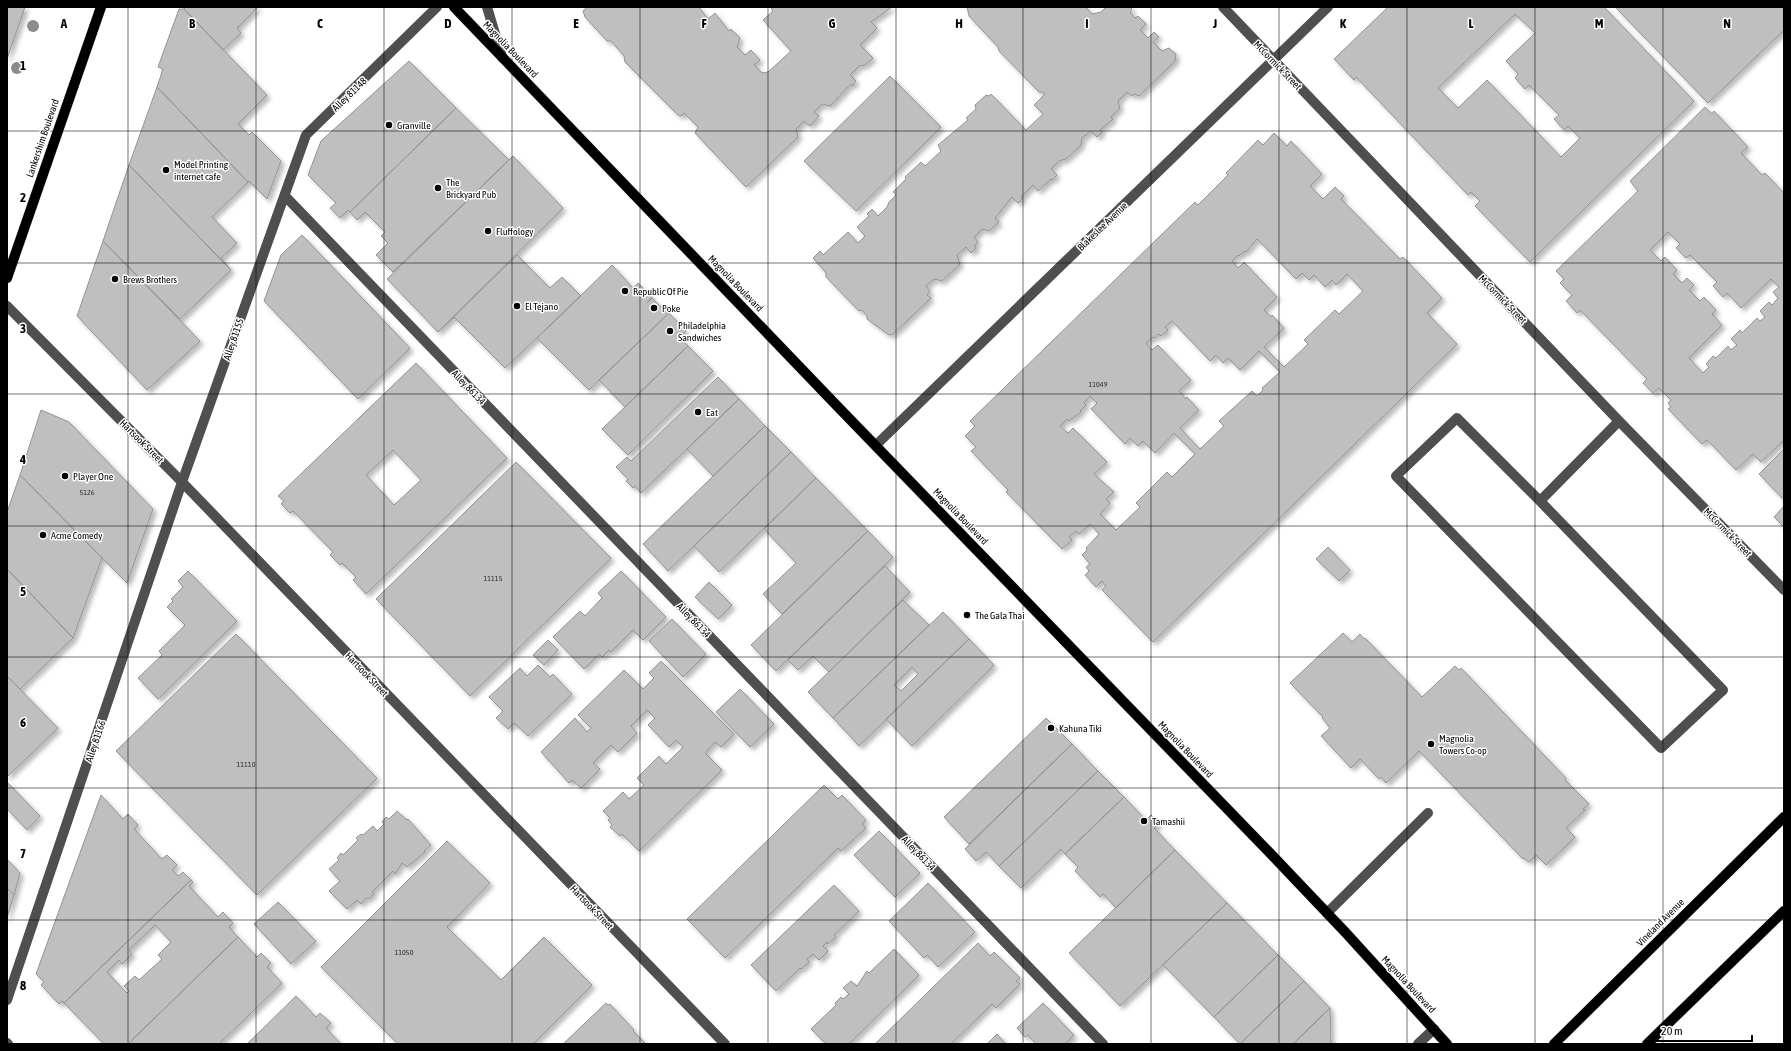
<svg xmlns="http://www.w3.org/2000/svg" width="1791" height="1051" viewBox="0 0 1791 1051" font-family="'Asap Condensed',sans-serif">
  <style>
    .building { fill: #bfbfbf; stroke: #939393; fill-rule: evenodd; filter: url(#shadow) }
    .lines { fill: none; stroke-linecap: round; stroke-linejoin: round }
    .major-casing { stroke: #dbdbdb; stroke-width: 11 }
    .minor { stroke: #4f4f4f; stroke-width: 10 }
    .major { stroke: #000; stroke-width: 10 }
    .tree { fill: #8c8c8c }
    .grid { fill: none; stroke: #000; stroke-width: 1; stroke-opacity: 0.55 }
    .poi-dot { fill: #000; stroke: #fff; stroke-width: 1.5 }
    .labels { text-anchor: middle; stroke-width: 3; stroke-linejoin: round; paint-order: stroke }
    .number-label { font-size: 8px; fill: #303030 }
    .street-label { font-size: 10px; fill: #000; stroke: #fff }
    .poi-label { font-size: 10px; fill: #000; stroke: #fff; text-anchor: start }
    .grid-label { font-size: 13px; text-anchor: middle; font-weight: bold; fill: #000; stroke: #fff; stroke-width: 3; stroke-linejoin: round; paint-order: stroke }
  </style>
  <defs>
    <filter id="shadow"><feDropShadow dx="3.5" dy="3.5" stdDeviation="2" flood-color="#0004"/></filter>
  </defs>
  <rect width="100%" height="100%" fill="#fff"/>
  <path class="building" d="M7 7H25L7 59Z
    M185 7H258L237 28 241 33 223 50 184 9Z
    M587 7H699L708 19 715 13 729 31 731 29 740 38 737 47 745 55 751 50 760 60 754 65 762 73 768 72 791 51 763 20 773 11 771 9 774 7H892L871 22 877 28 860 45 873 58 865 65 859 66 850 75 856 81 852 86 851 84 830 106 822 104 814 112 819 116 810 126 804 121 796 129 798 137 746 187 695 133 698 127 684 113 681 116 678 115 625 62 624 56 611 41H607L585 17 583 11Z
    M967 7H1086L1092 14 1101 12 1106 7H1130L1132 9 1130 12 1135 18 1138 16 1146 24 1140 30 1148 38 1154 32 1159 37 1153 42 1162 51 1169 48 1176 54 1175 61 1139 96 1134 94 1132 96 1127 92 1118 101 1120 108 1111 117 1113 119 1100 130 1102 132 1097 137 1091 131 1082 138 1081 145 1066 159 1059 161 1051 169 1057 175 1052 180 1051 179 1038 191 1033 185 1021 197 1023 198 1018 203 1012 197 995 218 999 222 989 231 982 229 974 237 978 242 974 246 976 248 971 253 966 247 957 255 960 264 942 281 934 279 926 286 930 291 927 295 931 298 893 334 889 335 867 319V316L862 310 859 311 826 277V273L813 258 820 251 823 255 848 232 858 243 865 236 857 227 869 216 867 214 872 209 878 216 887 207 889 202 896 195 893 192 906 179 905 177 921 162 925 166 941 151 938 145 968 120 966 118 976 109 975 105 986 95 989 96 991 94 1026 130 1043 114 1034 105 1045 94 1042 92H1039L999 51 998 47 969 16Z
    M1388 7H1604L1694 101 1530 262 1475 206 1480 201 1471 192 1468 195 1356 77 1354 80 1334 59ZM1515 14 1535 33 1506 61 1518 74 1515 78 1525 89 1529 85 1559 115 1554 119 1564 130 1568 126 1580 138 1561 157 1487 80 1458 108 1438 88Z
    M1615 7H1784V30L1708 103Z
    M179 9H184L267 95 238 124 249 135 252 132 281 161 267 199 249 181 248 182 157 87 163 69 158 67Z
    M409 61 456 108 350 212 348 210 340 218 330 208 336 203 308 175 321 141Z
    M890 76 941 127 856 211 804 161Z
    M157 87 248 182 212 217 237 243 221 258 231 270 129 165Z
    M1705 107 1712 114 1714 111 1748 147 1741 153 1762 175 1765 173 1784 193V440L1761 462 1753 454 1736 470 1707 440 1702 444 1668 409 1671 407 1668 403 1671 400 1659 388 1653 393 1643 383 1647 379 1580 310 1577 313 1566 301 1572 295 1560 283 1564 279 1556 271 1638 191 1630 181ZM1668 232 1680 244 1676 248 1686 258 1690 255 1717 282 1713 286 1723 297 1727 293 1741 308 1771 279 1779 287 1773 292 1778 298 1772 305 1769 302 1760 311 1765 317 1760 321 1757 318 1742 333 1740 330 1731 339 1737 345 1731 350 1728 346 1716 358 1713 356 1706 364 1709 367 1703 373 1689 358 1722 325 1712 314 1716 310 1704 297 1700 301 1689 290 1694 285 1687 278 1682 283 1673 274 1677 270 1665 257 1661 261 1650 250Z
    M456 108 509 160 393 272 376 255 388 243 381 236 385 232 365 212 357 220 350 212Z
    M1274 133 1287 146 1291 141 1322 174 1310 186 1323 199 1335 187 1344 196 1341 199 1400 259 1403 257 1442 298 1427 313 1457 344 1153 642 1102 590 1106 586 1102 581 1096 587 1085 575 1089 571 1086 567 1090 564 1082 555 1087 550 1086 548 1099 534 1090 524 1079 534 1076 531 1069 537 1072 540 1062 549 1006 492 1008 490 971 451 976 447 965 436 975 426 970 421 1195 202 1198 205 1228 175 1226 173 1258 140 1263 145ZM1257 239 1296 279 1302 273 1309 280 1314 275 1325 287 1332 280 1336 285 1347 274 1363 291 1339 314 1335 310 1304 340 1308 344 1284 367 1264 347 1284 328 1272 315 1271 317 1264 310 1277 297 1244 262 1238 268 1232 261 1238 255 1239 256 1245 251 1246 252ZM1172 321 1210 361 1216 355 1223 363 1228 358 1240 370 1259 351 1280 372 1262 388 1263 390 1257 396 1252 391 1219 421 1224 426 1200 449 1180 428 1199 410 1187 397 1186 399 1179 391 1191 380 1158 345 1152 350 1146 343 1153 337 1154 338 1159 334 1161 336 1168 330 1165 327ZM1090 396 1097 403 1091 409 1125 444 1130 438 1138 446 1143 441 1155 453 1174 433 1195 454 1172 477 1167 472 1136 503 1140 507 1116 530 1100 514 1110 503 1106 499 1114 492 1094 474 1107 462 1073 428 1068 433 1060 426 1067 419 1069 421 1081 412 1080 411 1086 405 1084 403Z
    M513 156 563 208 438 332 387 279Z
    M129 165 231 270 180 319 103 241Z
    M302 235 410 348 358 399 264 301 281 255Z
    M103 241 200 341 147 390 77 316Z
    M517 255 550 288 562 277 581 296 505 368 454 317 438 332Z
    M612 265 633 288 638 283 652 297 647 303 652 298 668 314 589 390 537 338Z
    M669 313 686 331 680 337 688 346 625 407 599 380Z
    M688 346 713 371 628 455 602 429Z
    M416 363 507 458 366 594 353 580 356 577 342 563 340 565 330 555 333 552 293 511 290 513 281 504 284 501 278 496ZM393 450 421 480 394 505 366 475Z
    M718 377 739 399 641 493 635 486 633 488 626 481 628 479 616 467 627 457 631 461Z
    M739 399 765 426 713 476 687 449Z
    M41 410 69 422 153 509 127 583 20 475Z
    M765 426 791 452 668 571 643 544Z
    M1784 449V500L1759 474Z
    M791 452 816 478 719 572 694 546Z
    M516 462 611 558 470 696 376 599Z
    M20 475 102 558 73 638 7 569V512Z
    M816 478 868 531 782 614 763 594 796 563 764 529Z
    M1784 506V527L1774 517Z
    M868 531 893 557 776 671 751 645Z
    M1328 547 1350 570 1339 581 1316 559Z
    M885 566 910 592 829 672 813 656 798 670 788 660Z
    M7 569 73 638 20 689 7 676Z
    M188 571 237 621 158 699 138 678 162 655 159 651 185 625 167 607 173 601 171 599 183 587 178 581Z
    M621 571 666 617 643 640 633 630 611 652 609 650 602 657 599 654 584 669 553 637 580 611 585 616 602 598 598 593Z
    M709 582 732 605 718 619 695 597Z
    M903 600 929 625 833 718 808 692Z
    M943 612 969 639 859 746 833 718ZM912 667 918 674 901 691 894 685Z
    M672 619 706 654 683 677 649 641Z
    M1343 633 1352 642 1360 634 1364 639 1365 638 1422 697 1455 666 1459 670 1461 668 1566 778 1565 780 1589 804 1583 809 1585 810 1566 828 1575 837 1546 865 1536 855 1529 862 1524 858 1523 859 1419 751 1386 783 1381 777 1379 779 1360 759 1351 768 1321 736 1330 728 1322 718 1323 717 1290 683Z
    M236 634 377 778 257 895 116 751Z
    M969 639 994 665 912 746 886 719Z
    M548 640 558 650 544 665 533 655Z
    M661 661 734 734 721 747 715 742 705 753 722 770 639 851 622 834 620 836 610 827 612 825 608 820 610 818 603 811 623 792 629 799 644 785 637 778 659 756 666 764 683 747 676 740 669 747 648 725 655 718 647 710 631 726 637 733 618 752 611 745 593 763 600 769 581 788 572 780 569 783 541 752 575 718 587 732 591 728 578 715 624 670 643 689 654 678 649 673Z
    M538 665 550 677 553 674 572 694 528 736 514 723 508 729 496 718 503 711 489 697 520 668 527 676Z
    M7 676 58 728 7 777Z
    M740 689 774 724 750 747 716 712Z
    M1046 718 1072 744 969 844 944 817Z
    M1072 744 1098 771 999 866 986 852 976 861 965 849Z
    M1098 771 1124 797 1065 854 1061 849 1021 888 999 866Z
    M7 782 40 816 27 830 7 809Z
    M824 785 838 799 842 795 866 820 862 824 866 828 841 851 838 848 725 958 687 919Z
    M101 795 123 819 128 814 138 825 134 829 162 859 167 855 177 865 172 870 178 876 183 872 191 880 64 1003 62 1001 59 1004 41 985 44 982 36 974Z
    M1124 797 1146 820 1151 815 1159 823 1154 828 1175 850 1116 908 1103 894 1100 897 1075 871 1078 867 1065 854Z
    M397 811 407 820 408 819 431 845 424 851 425 852 407 867 402 863 395 874 393 871 372 892 374 894 368 899 366 898 361 904 357 900 347 909 329 891 340 881 329 869 339 860 337 858 341 853 343 855 358 840 356 838 361 834 363 835 373 826 377 831 384 824 382 822 386 817 389 819Z
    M879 831 920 873 895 897 854 855Z
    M447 841 490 883 447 927 501 980 544 937 592 985 533 1044H398L321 967Z
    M1175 850 1227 903 1120 1006 1069 953Z
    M7 859 20 873 14 895 7 888Z
    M191 880 193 882 189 886 218 917 223 912 233 923 229 927 238 937 128 1044H104L64 1003ZM155 925 171 942 158 955 162 959 139 980 135 976 124 986 129 991 127 993 107 972 119 960 122 964 132 954 129 950Z
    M928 883 975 932 938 967 927 955 924 958 889 921Z
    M834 885 859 911 834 935 836 937 828 944 827 942 823 946 828 951 819 960 813 954 807 959 809 962 801 969 800 968 776 991 751 965Z
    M7 888 14 895 7 918Z
    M278 902 316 941 291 964 254 924Z
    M1227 903 1278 955 1214 1017 1163 965Z
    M238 937 257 957 261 953 271 963 267 967 282 983 219 1044H128Z
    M978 943 990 956 994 952 1020 978 1016 981 1020 984 996 1008 992 1004 951 1044H875Z
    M894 949 919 975 849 1044H826L811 1029 836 1005 835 1003 841 997 843 999 849 994 843 988 851 981 857 986 867 971 869 973Z
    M1278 955 1304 981 1240 1044 1214 1017Z
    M1304 981 1330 1008 1293 1044H1240Z
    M296 996 316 1017 320 1013 331 1023 326 1028 341 1044H247Z
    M606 1003 608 1005 610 1004 634 1030 633 1031 646 1044H563Z
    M1043 1003 1074 1035 1065 1044H1036L1028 1035 1025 1037 1017 1028Z
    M1330 1008 1331 1044H1293Z
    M997 1034 1006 1044H987Z"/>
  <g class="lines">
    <g class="major-casing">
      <path id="major" d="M454 7 840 409 1269 852 1346 933 1447 1044
        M7 278 101 7
        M1554 1044 1784 817
        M1647 1044 1784 911"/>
    </g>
    <path class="minor" d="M487 7 502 57
      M1223 7 1619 421 1784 590
      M285 196 1103 1044
      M7 306 182 482 725 1044
      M876 445 1328 7
      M1540 501 1457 418 1396 476 1661 748 1723 690 1540 501 1619 421
      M1327 913 1428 813
      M7 1000 182 482 306 135 437 7
      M7 1043 8 1044
      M1418 1044 1434 1029"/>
    <use href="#major" class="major"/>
  </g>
  <g class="tree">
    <circle cx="33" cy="26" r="6"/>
    <circle cx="17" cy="68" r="6"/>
  </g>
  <path class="grid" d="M128 7V1044M256 7V1044M384 7V1044M512 7V1044M640 7V1044M768 7V1044M896 7V1044M1023 7V1044M1151 7V1044M1279 7V1044M1407 7V1044M1535 7V1044M1663 7V1044M7 131H1784M7 263H1784M7 394H1784M7 526H1784M7 657H1784M7 788H1784M7 920H1784"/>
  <g class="poi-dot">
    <circle cx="389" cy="125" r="4"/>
    <circle cx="166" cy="170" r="4"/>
    <circle cx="438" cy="188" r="4"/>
    <circle cx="488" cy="231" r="4"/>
    <circle cx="115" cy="279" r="4"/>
    <circle cx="625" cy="291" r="4"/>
    <circle cx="517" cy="306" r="4"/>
    <circle cx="654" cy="308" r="4"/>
    <circle cx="670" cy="331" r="4"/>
    <circle cx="698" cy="412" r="4"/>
    <circle cx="65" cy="476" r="4"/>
    <circle cx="43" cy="535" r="4"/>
    <circle cx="967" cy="615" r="4"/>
    <circle cx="1051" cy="728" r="4"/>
    <circle cx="1431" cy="744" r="4"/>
    <circle cx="1144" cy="821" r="4"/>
  </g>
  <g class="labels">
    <g class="number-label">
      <text x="1098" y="387">11049</text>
      <text x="87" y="495">5126</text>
      <text x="493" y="581">11115</text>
      <text x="246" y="767">11110</text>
      <text x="404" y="955">11050</text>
    </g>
    <g class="street-label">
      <text transform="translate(511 49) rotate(46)" y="4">Magnolia Boulevard</text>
      <text transform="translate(1278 65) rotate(46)" y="4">McCormick Street</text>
      <text transform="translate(349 94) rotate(-44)" y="4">Alley 81148</text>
      <text transform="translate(42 138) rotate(-71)" y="4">Lankershim Boulevard</text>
      <text transform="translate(1102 226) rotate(-44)" y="4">Blakeslee Avenue</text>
      <text transform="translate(736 283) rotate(46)" y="4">Magnolia Boulevard</text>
      <text transform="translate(1503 299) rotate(46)" y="4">McCormick Street</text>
      <text transform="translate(233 339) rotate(-71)" y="4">Alley 81155</text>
      <text transform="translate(469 387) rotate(46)" y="4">Alley 86134</text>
      <text transform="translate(142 441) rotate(45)" y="4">Hartsook Street</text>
      <text transform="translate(961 516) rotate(46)" y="4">Magnolia Boulevard</text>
      <text transform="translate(1728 532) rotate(46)" y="4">McCormick Street</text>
      <text transform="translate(694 620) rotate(46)" y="4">Alley 86134</text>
      <text transform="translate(367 674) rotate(46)" y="4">Hartsook Street</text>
      <text transform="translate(95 741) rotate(-71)" y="4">Alley 81166</text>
      <text transform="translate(1186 749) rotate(46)" y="4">Magnolia Boulevard</text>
      <text transform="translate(919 853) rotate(46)" y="4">Alley 86134</text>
      <text transform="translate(592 907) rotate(46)" y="4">Hartsook Street</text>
      <text transform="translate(1660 922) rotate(-45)" y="4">Vineland Avenue</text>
      <text transform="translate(1409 984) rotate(47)" y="4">Magnolia Boulevard</text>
    </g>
    <g class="poi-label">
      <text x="397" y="129">Granville</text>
      <text x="174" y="168">Model Printing<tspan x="174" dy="12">internet cafe</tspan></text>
      <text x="446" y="186">The<tspan x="446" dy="12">Brickyard Pub</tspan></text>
      <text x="496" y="235">Fluffology</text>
      <text x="123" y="283">Brews Brothers</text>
      <text x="633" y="295">Republic Of Pie</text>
      <text x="525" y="310">El Tejano</text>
      <text x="662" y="312">Poke</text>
      <text x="678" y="329">Philadelphia<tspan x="678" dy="12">Sandwiches</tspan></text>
      <text x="706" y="416">Eat</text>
      <text x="73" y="480">Player One</text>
      <text x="51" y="539">Acme Comedy</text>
      <text x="975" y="619">The Gala Thai</text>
      <text x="1059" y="732">Kahuna Tiki</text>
      <text x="1439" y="742">Magnolia<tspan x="1439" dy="12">Towers Co-op</tspan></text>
      <text x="1152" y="825">Tamashii</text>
    </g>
  </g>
  <g class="grid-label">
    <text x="64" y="28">A</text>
    <text x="192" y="28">B</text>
    <text x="320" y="28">C</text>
    <text x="448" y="28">D</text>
    <text x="576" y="28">E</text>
    <text x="704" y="28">F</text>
    <text x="832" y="28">G</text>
    <text x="959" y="28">H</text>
    <text x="1087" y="28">I</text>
    <text x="1215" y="28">J</text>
    <text x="1343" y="28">K</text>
    <text x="1471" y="28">L</text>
    <text x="1599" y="28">M</text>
    <text x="1727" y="28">N</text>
    <text x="23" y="70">1</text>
    <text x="23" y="202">2</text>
    <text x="23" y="333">3</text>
    <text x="23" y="464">4</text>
    <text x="23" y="596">5</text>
    <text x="23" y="727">6</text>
    <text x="23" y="858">7</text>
    <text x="23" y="990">8</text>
  </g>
  <rect width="1791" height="1051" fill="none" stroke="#000000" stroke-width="16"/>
  <path d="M1655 1035v6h97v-6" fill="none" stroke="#000000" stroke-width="2"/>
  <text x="1661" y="1035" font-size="12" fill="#000000" stroke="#ffffff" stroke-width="3" paint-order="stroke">20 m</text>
</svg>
